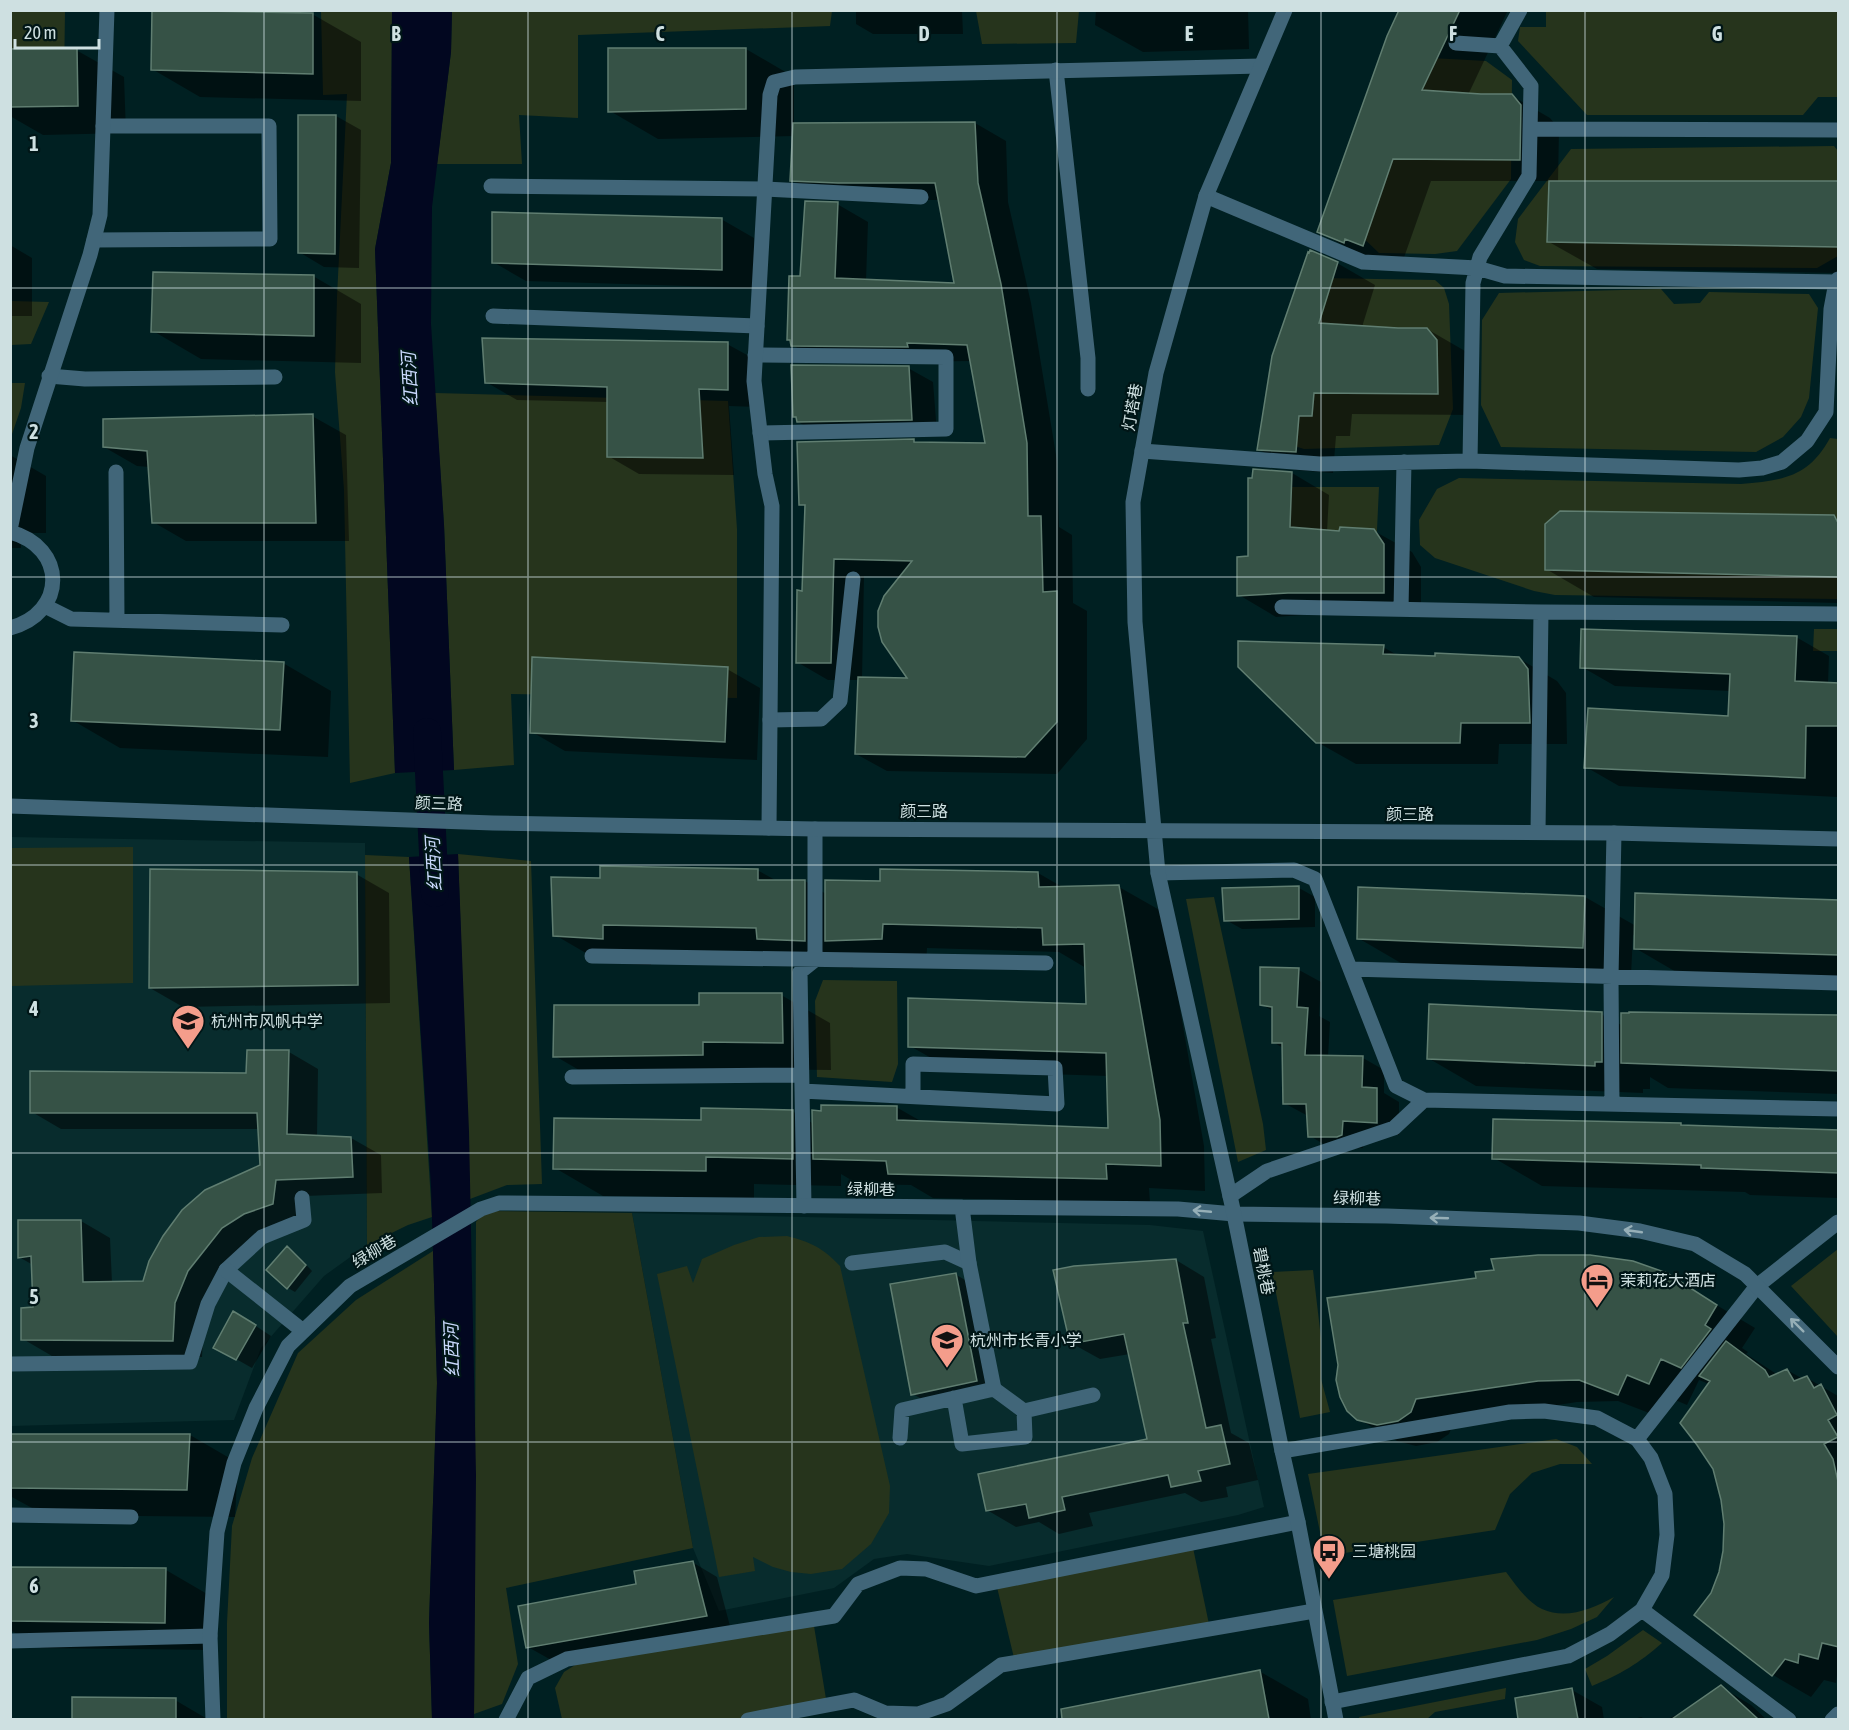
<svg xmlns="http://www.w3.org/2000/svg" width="1849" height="1730" viewBox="0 0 1849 1730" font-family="'Asap Condensed','Noto Sans SC',sans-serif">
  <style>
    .built { fill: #082c2d }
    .green { fill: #26341c }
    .water { fill: #020720 }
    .shadow { fill: #0007; fill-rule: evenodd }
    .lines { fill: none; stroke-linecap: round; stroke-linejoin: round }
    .canal { stroke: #020720; stroke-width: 28 }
    .building { fill: #365246; stroke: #607e71; stroke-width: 1.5 }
    .service { stroke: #416679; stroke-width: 15 }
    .minor { stroke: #416679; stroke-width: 15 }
    .tertiary { stroke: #416679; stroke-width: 15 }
    .oneway { stroke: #96afb7 }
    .grid { fill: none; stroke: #cee0e1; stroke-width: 1.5; stroke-opacity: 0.55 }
    .labels { text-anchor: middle; stroke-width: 4.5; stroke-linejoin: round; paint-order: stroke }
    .street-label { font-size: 16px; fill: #cee0e1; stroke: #001617 }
    .poi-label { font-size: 16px; fill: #cee0e1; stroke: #001617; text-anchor: start }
    .water-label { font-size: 18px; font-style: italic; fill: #c9d9fc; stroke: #001617 }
    .grid-label { font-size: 20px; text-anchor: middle; font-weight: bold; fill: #cee0e1; stroke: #001617; stroke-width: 4.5; stroke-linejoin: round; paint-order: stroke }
  </style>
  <rect width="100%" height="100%" fill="#002022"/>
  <path class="built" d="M10 837 365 843 367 1245 324 1276 261 1348 234 1420 11 1426Z
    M632 1213 1150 1225 1203 1231 1264 1507 1238 1515 989 1566 907 1554 874 1559 834 1588 719 1611 693 1548Z"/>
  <path class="green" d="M10 11H65L64 80 11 82Z
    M321 11H392L391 163 375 249 395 773 350 783 344 490 335 372 337 297 347 94 323 95Z
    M452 11H832L830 26 578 35V118L519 115 522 164H437L451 52Z
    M976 11H1079L1076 43 982 44Z
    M1546 11H1838V97H1818L1803 115H1587L1518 41 1520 27H1546Z
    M1413 57 1486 61 1512 80 1511 179 1457 251 1435 254 1379 253 1355 230Z
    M1834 146 1838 151V256L1817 268 1540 266 1524 260 1515 242 1518 219 1571 149Z
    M1320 278 1435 280 1444 288 1449 304 1453 409 1439 445 1304 449 1285 443Z
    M1661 289 1674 304 1700 303 1709 292 1809 294 1818 308 1809 398 1801 417 1783 437 1756 452 1501 447 1481 405 1482 320 1499 293Z
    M11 301 49 302 31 344 11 345Z
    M11 383H25L21 408 12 434Z
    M435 393 728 401 737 529V698L511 694 514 765 454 770 444 525Z
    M1830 438 1838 439V599L1555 595 1534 591 1435 558 1420 545 1419 520 1437 489 1459 478 1741 484C1783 480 1808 478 1830 438Z
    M1269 487H1379L1375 573 1275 574Z
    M1814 629H1838V651H1813Z
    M133 847V983L11 986V848Z
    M458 854 531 861 542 1184 507 1185 470 1199Z
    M365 855 409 857 432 1217 408 1225 367 1245Z
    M1214 897 1263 1124 1266 1150 1238 1162 1186 899Z
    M823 980 897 981 898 1064 892 1082 817 1077 815 1001Z
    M485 1211 632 1213 693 1548 506 1588 518 1664 502 1704 474 1714 476 1222Z
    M787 1236C811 1242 823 1248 840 1266L890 1486 889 1513 871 1544 842 1569 811 1574 791 1572 773 1567 753 1557 755 1571 719 1577 657 1274 687 1266 693 1283 702 1259 734 1245 759 1237Z
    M1838 1249V1337L1791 1286Z
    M433 1251 437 1383 429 1623 432 1719 227 1720V1623L232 1526 252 1458 298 1353 356 1300Z
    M1313 1270 1321 1338V1379L1330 1412 1300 1418 1272 1272Z
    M1556 1439 1577 1447 1592 1464H1560L1532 1473 1510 1494 1495 1530 1325 1556 1308 1474Z
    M1192 1543 1210 1629 1015 1662 996 1583Z
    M1506 1572C1515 1584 1528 1603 1542 1609 1566 1620 1592 1609 1614 1597L1597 1617 1571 1629 1537 1640 1347 1676 1333 1600Z
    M813 1620 827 1705 748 1719H562L555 1688 564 1672 591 1655Z
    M1643 1630 1662 1643C1638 1664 1621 1674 1592 1686L1585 1669 1607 1656Z
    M1506 1688 1505 1699 1435 1712 1427 1719 1360 1720 1359 1717Z"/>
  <path class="water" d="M392 11H452L451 52 432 207 431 324 444 525 454 770 395 773 375 249 391 163Z
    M458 854 469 1132 476 1475 474 1719H432L429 1623 437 1383 431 1186 409 857Z"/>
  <path class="shadow" d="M856 10H962L963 34H873L856 24Z
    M1096 10H1248L1249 49 1143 52 1095 25Z
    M1401 10H1508L1468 95 1512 96 1550 118 1559 129 1558 182H1838V273L1597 269 1549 242 1550 181H1431L1401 266 1357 253 1318 231Z
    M312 14 361 42V101L200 97 152 69Z
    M746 49 794 77V124L975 123 1006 141 1008 202 1031 303 1057 461 1059 527 1072 535 1073 603 1087 611V739L1057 774 887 771 856 754 859 680H828L797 662 804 592 806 507 800 504 913 441 918 444H987L971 361 823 363 792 345V341L789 339 801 278 837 204 868 222 866 281 955 285 940 200H870L823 197 792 180 794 136 658 139 610 111ZM864 576 901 577 910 679H862Z
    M10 50H76L124 77 126 133 43 135 10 116Z
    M336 116 361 130 359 268 324 267 299 252Z
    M721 219 754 238V288L526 281 493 262Z
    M10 245 32 258V316H10Z
    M1337 263 1375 285 1362 327 1427 329 1465 351 1475 415 1352 414 1350 436H1336L1333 473 1296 470 1258 449Z
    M313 276 361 304V363L201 359 153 331Z
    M727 344 758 361V407L729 406 734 475 639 474 608 456V402L517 400 486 382Z
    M908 368 933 382 937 433 823 436 798 422V419L795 417Z
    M312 416 346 435 349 541H186L153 522 150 467 137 466 104 447Z
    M10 455 46 476V533H21V548H10Z
    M1292 473 1329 495 1327 532 1374 531 1412 552 1421 567V614L1327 613 1276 617 1239 595 1249 557Z
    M1834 517 1838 519V603L1594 597 1546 569Z
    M1796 637 1829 656 1828 684 1838 685V797L1619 786 1586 767 1730 718 1731 691 1615 686 1582 667Z
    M1383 647 1399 656 1518 658 1557 681 1566 693 1567 744H1499L1498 764H1356L1317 742Z
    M283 663 331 691 328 757 120 748 72 720Z
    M727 669 760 688 757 760 565 751 532 732Z
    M757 870 777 881H805L826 894 882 883 1038 873 1064 888 1119 887 1163 912 1204 1146 1205 1191 1149 1188 1150 1203 933 1198 911 1185 858 1184 841 1174V1186L754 1184V1198L603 1196 555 1168 702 1121 792 1111 814 1124 896 1107 924 1123 1110 1129 1108 1076 954 1071 910 1046 1087 1005 1086 968 1059 952 927 948 926 963 853 955V968L651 952V965L603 963 555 935 602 880Z
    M356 874 389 893 390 1003 183 1007 150 988Z
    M1299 888 1315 897V927L1242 929 1226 920Z
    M1585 897 1636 926 1838 901V980L1683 976 1635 948V935H1633L1631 975 1406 966 1358 938Z
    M1299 970 1321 982 1319 1016 1330 1022 1328 1057 1363 1058 1384 1070V1093L1399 1102V1135L1364 1133 1363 1148 1332 1149 1310 1136 1308 1116 1284 1103 1283 1048 1273 1042V1011L1261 1004Z
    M781 995 830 1023 831 1070 750 1069 603 1084 555 1056 701 1007Z
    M1601 1014 1623 1026 1838 1017V1094L1668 1088 1650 1077V1089H1643V1093L1476 1086 1428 1058Z
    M289 1052 318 1069 317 1137 351 1138 381 1155 382 1193 305 1196 303 1221 274 1230 217 1288 204 1321 202 1357 52 1356 23 1339 34 1308 33 1265 19 1257 81 1221 110 1238 112 1283H144L261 1166 259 1129H61L32 1112 247 1075Z
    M1681 1124 1686 1127 1838 1132V1198L1750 1195 1745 1192 1542 1186 1494 1158Z
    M287 1248 295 1253 312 1271 295 1292 288 1288Z
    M1176 1260 1204 1277 1216 1338 1211 1339 1231 1433 1249 1443 1258 1480 1226 1487 1228 1497 1201 1502 1185 1493 1089 1513 1093 1526 1059 1534 1039 1522 1016 1527 987 1510 1149 1440 1130 1354 1100 1359 1071 1343Z
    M955 1274 980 1289 1001 1395 937 1408 913 1394Z
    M1666 1275 1755 1328 1742 1348 1748 1352 1746 1354 1778 1375 1787 1370 1803 1379 1807 1378 1838 1396V1675H1837L1836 1683 1824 1680 1811 1697 1773 1675 1696 1615 1713 1594 1721 1573 1726 1524 1709 1384 1699 1380 1687 1405 1666 1396 1657 1416 1618 1401 1577 1402 1454 1421 1449 1434 1437 1442 1416 1446 1397 1441 1358 1419Z
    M250 1322 271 1336 252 1368 215 1347Z
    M10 1435H190L238 1463 235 1517 45 1515 10 1496Z
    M692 1562 717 1577 731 1630 553 1661 528 1647 638 1585Z
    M10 1568 166 1570 214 1598 213 1650 42 1648 10 1630Z
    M1259 1671 1308 1699 1311 1720H1067L1066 1709Z
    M1721 1687 1751 1705 1767 1720H1665L1690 1709Z
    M1572 1690 1602 1707 1604 1720H1519L1516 1699Z
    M175 1700 209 1720H10V1718H74Z
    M1641 1717 1647 1720H1630Z"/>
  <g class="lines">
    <path class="canal" d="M427 732 435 893"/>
  </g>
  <path class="building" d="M152 10 313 13V74L151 70Z
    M1399 10H1460L1422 90 1481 94H1512L1521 105 1520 160 1393 159 1363 246 1345 239 1344 243 1317 232 1387 36Z
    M77 48 78 106 10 107V49Z
    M608 48H746V109L608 112Z
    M298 115H336L335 254 298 253Z
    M975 122 978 183 1001 284 1027 443 1028 516H1041L1043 592 1057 591V722L1025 757 855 754 858 677 907 678 882 642 878 627V611L884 596 912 561 834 559 831 663H796L797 590 802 591 805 505H799L797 442 914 439V442L985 443 967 345 907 343 908 347 791 346 790 340H787L789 276H800L805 201 838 202 835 278 954 283 935 183H838L790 181 793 123Z
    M1549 181H1839V247L1547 242Z
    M492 212 722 218V270L492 263Z
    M1310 250 1338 262 1319 323 1398 328H1427L1437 340 1438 394 1314 393 1312 416H1299L1296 452 1257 450 1272 356 1308 252 1309 253Z
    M153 272 314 275V336L151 332Z
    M482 338 728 342V390L699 389 703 458 607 457V387L485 383Z
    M791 365 909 366 912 420 797 422 796 417H793Z
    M313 414 316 523H152L147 451 103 447V419Z
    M1253 469 1292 472 1290 527 1339 531 1340 527 1374 529 1384 544V593H1288L1237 596V557L1248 556V478H1252Z
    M1560 511 1834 515 1839 525 1838 577 1545 570V524Z
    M1581 629 1797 636 1795 681 1839 683V726H1806L1805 778 1584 768 1588 708 1728 716 1730 674 1580 668Z
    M1238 641 1384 645 1383 654 1435 656V653L1519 657 1528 669 1530 723H1461L1460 743H1316L1238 667Z
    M74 652 284 662 280 730 71 721Z
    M532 657 728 667 725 742 530 733Z
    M600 866 758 869V880H805V941L757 939 756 928 603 925V939L553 936 551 877 600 878Z
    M150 869 357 872 358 985 149 988Z
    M880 869 1038 872 1039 887 1119 885 1160 1120 1161 1166 1106 1164 1107 1179 888 1174 886 1161 813 1159 812 1110 821 1111V1105L897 1106V1120L1108 1128 1106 1053 908 1047V998L1086 1004 1084 944 1043 945 1042 928 883 924 882 939 825 941V880L880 881Z
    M1299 886V919L1224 921 1222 888Z
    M1358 887 1585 896 1583 948 1357 939Z
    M1635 893 1839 900V955L1634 949Z
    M1260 967 1299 968 1297 1007 1308 1008 1305 1055 1363 1056 1362 1087 1377 1088V1123L1343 1121 1342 1135 1337 1137H1308L1306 1104H1283L1282 1043H1272V1007L1260 1005Z
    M699 993H782L783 1043 703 1042V1055L553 1057 554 1005H699Z
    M1429 1004 1602 1012V1062H1595V1066L1427 1059Z
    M1629 1012 1839 1015V1071L1621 1063V1013H1629Z
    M247 1050H289L287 1134 351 1137 353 1177 276 1180 273 1204 244 1214 222 1228 188 1271 175 1303 173 1341 21 1340V1308L33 1307 31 1256 18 1258V1220H81L83 1282 143 1281 149 1261 163 1236 182 1210 205 1190 260 1165 257 1113H30V1071L246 1073Z
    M701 1108 793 1110V1159L706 1157V1171L553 1169 554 1118 701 1120Z
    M1493 1119 1681 1123V1125L1839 1130V1173L1701 1168V1165L1492 1159Z
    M287 1246 306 1265 287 1289 266 1270Z
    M1538 1255H1590L1633 1261 1667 1273 1717 1305 1705 1325 1711 1329 1681 1368 1661 1359 1649 1384 1627 1375 1618 1395 1579 1380 1538 1381 1416 1399 1411 1412 1398 1421 1377 1425 1357 1420 1347 1411 1340 1397 1336 1380 1338 1365 1327 1298 1476 1278 1475 1272 1494 1270 1491 1259Z
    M1176 1259 1188 1323H1183L1206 1428 1221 1425 1230 1464 1198 1471 1201 1481 1171 1487 1168 1475 1062 1497 1065 1510 1029 1518 1026 1504 986 1511 978 1474 1147 1439 1124 1334 1070 1344 1053 1270 1074 1266Z
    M956 1273 977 1381 911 1395 890 1284Z
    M233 1311 256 1325 236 1360 213 1348Z
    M1726 1341 1765 1370 1769 1377 1787 1369 1794 1381 1807 1376 1814 1388 1821 1384 1837 1415 1828 1420 1838 1437 1824 1444 1833 1459 1839 1486V1647L1822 1643 1818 1659 1799 1654 1798 1663 1785 1659 1772 1676 1694 1615 1711 1593 1719 1572 1723 1551 1724 1524 1721 1500 1713 1469 1697 1445 1680 1423 1710 1381 1699 1376Z
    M10 1434H190L187 1490 10 1488Z
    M693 1561 707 1616 526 1648 518 1606 636 1584 634 1571Z
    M10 1567 166 1568 165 1623 10 1621Z
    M1260 1670 1269 1719H1062L1061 1709Z
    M1721 1685 1758 1719H1672Z
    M1572 1688 1578 1719H1518L1515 1698Z
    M72 1697 176 1698V1719H72Z"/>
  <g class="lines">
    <path class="service" d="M1456 43 1500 46 1531 86 1529 176 1480 257 1473 283 1470 461
      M1500 46 1520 10
      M1056 70 1088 358V389
      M1530 129 1838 130
      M491 186 765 189 921 197
      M1206 196 1363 262 1477 268 1505 276 1836 282
      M94 240 270 239 269 126H103
      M493 316 757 326
      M755 355 946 357V429L760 433
      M49 376 85 379 275 377
      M1142 451 1320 464 1470 461 1739 470 1762 468 1782 462 1807 441 1826 412 1831 309 1836 282 1838 279
      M116 472 117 620
      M45 606 71 619 282 625
      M1282 607 1541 612 1838 614
      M1401 609 1404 462
      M770 720 821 719 840 701 853 579
      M1538 832 1541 612
      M1158 873 1294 870 1315 879 1396 1086 1424 1100 1838 1109
      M592 956 1046 963
      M1351 969 1838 983
      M572 1077 801 1075
      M802 1091 1057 1104 1055 1068 913 1064V1097
      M1612 1104 1611 977 1614 833
      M1230 1196 1267 1171 1394 1128 1424 1100
      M804 1206 800 972 815 960V829
      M852 1263 945 1252 969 1263
      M10 1364 190 1362 208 1304 226 1270 262 1237 304 1220 302 1198
      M954 1398 962 1444 1025 1437 1024 1411
      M900 1438 902 1410 994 1389 1024 1411 1093 1395
      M1637 1439 1757 1286 1838 1222
      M1282 1451 1510 1412 1544 1411 1597 1418 1637 1439 1651 1458 1665 1494 1667 1535 1662 1575 1642 1610 1610 1634 1568 1656 1332 1702
      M10 1515 131 1517
      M1642 1610 1789 1720
      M10 1641 210 1636
      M506 1720 528 1678 567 1659 834 1616 858 1584 900 1568 926 1569 976 1586 1298 1522
      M748 1720 854 1700 885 1713 918 1714 947 1704 1001 1665 1314 1611"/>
    <path class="minor" d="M10 530 27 448 90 255 100 215 107 10
      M10 532C67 547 67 613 10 628
      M769 828 772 506 765 474 754 381 770 95 774 82 795 77 1261 66
      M962 1207 969 1263 994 1389
      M226 1270 303 1331
      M213 1720 210 1636 217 1532 234 1463 256 1408 288 1346 350 1286 481 1209 499 1203 1178 1209 1234 1214 1387 1216 1579 1223 1640 1231 1695 1244 1745 1274 1838 1367
      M1832 1720 1838 1714"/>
    <path class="tertiary" d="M1285 10 1206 196 1156 373 1133 502 1135 622 1158 873 1234 1214 1282 1451 1298 1522 1336 1720
      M10 806 493 823 815 829 1614 833 1838 839"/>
  </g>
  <defs><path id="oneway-shaft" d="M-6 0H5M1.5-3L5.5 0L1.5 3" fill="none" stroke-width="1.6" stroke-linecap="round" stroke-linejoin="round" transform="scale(1.5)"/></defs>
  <g class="oneway">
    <use href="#oneway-shaft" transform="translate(1202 1211) rotate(-175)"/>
    <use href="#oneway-shaft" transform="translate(1439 1218) rotate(-178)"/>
    <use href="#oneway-shaft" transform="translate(1633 1231) rotate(-172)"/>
    <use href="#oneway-shaft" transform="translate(1797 1325) rotate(-135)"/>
  </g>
  <path class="grid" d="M264 10V1720M528 10V1720M792 10V1720M1057 10V1720M1321 10V1720M1585 10V1720M10 288H1838M10 577H1838M10 865H1838M10 1153H1838M10 1442H1838"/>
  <defs>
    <g id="school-pin" transform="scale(1.725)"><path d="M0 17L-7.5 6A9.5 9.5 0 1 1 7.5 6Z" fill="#f49d8b" stroke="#001617"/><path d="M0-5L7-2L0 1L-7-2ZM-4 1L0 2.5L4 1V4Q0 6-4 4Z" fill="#111"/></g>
    <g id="hotel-pin" transform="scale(1.725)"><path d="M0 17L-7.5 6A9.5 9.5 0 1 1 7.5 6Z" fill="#f49d8b" stroke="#001617"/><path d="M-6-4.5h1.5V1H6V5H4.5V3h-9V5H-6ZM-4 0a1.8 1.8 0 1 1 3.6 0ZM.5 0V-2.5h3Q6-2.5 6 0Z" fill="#111"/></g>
    <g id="bus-pin" transform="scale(1.725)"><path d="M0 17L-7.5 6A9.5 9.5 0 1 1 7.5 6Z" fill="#f49d8b" stroke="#001617"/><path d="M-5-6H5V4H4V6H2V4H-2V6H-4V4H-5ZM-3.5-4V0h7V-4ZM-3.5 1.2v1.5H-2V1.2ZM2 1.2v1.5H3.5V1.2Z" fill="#111"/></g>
  </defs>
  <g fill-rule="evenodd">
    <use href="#school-pin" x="188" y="1021"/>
    <use href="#hotel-pin" x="1597" y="1280"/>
    <use href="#school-pin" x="947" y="1340"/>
    <use href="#bus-pin" x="1329" y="1551"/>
  </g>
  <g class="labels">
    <g class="street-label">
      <text transform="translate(1132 407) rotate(-80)" y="6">灯塔巷</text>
      <text transform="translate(439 803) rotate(2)" y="6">颜三路</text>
      <text x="924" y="817">颜三路</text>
      <text x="1410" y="820">颜三路</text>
      <text x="871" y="1195">绿柳巷</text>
      <text transform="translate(1357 1198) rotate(1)" y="6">绿柳巷</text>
      <text transform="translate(374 1251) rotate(-31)" y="6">绿柳巷</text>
      <text transform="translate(1264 1271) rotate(79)" y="6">碧桃巷</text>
    </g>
    <g class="poi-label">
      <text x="211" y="1027">杭州市风帆中学</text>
      <text x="1620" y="1286">茉莉花大酒店</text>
      <text x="970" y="1346">杭州市长青小学</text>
      <text x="1352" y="1557">三塘桃园</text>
    </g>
    <g class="water-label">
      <text transform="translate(410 379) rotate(-93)" y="6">红西河</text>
      <text transform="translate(434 864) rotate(-93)" y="6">红西河</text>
      <text transform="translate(452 1350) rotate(-92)" y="6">红西河</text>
    </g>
  </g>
  <g class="grid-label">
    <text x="396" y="41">B</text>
    <text x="660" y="41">C</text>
    <text x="924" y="41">D</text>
    <text x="1189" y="41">E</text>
    <text x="1453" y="41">F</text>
    <text x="1717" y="41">G</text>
    <text x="34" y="151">1</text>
    <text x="34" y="439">2</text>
    <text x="34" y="728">3</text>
    <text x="34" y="1016">4</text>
    <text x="34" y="1304">5</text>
    <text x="34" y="1593">6</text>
  </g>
  <rect width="1849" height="1730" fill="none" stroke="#cee0e1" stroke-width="24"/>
  <path d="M15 39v9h84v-9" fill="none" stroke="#cee0e1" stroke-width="3"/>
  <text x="24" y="39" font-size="18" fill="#cee0e1" stroke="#001617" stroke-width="4.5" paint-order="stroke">20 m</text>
</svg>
